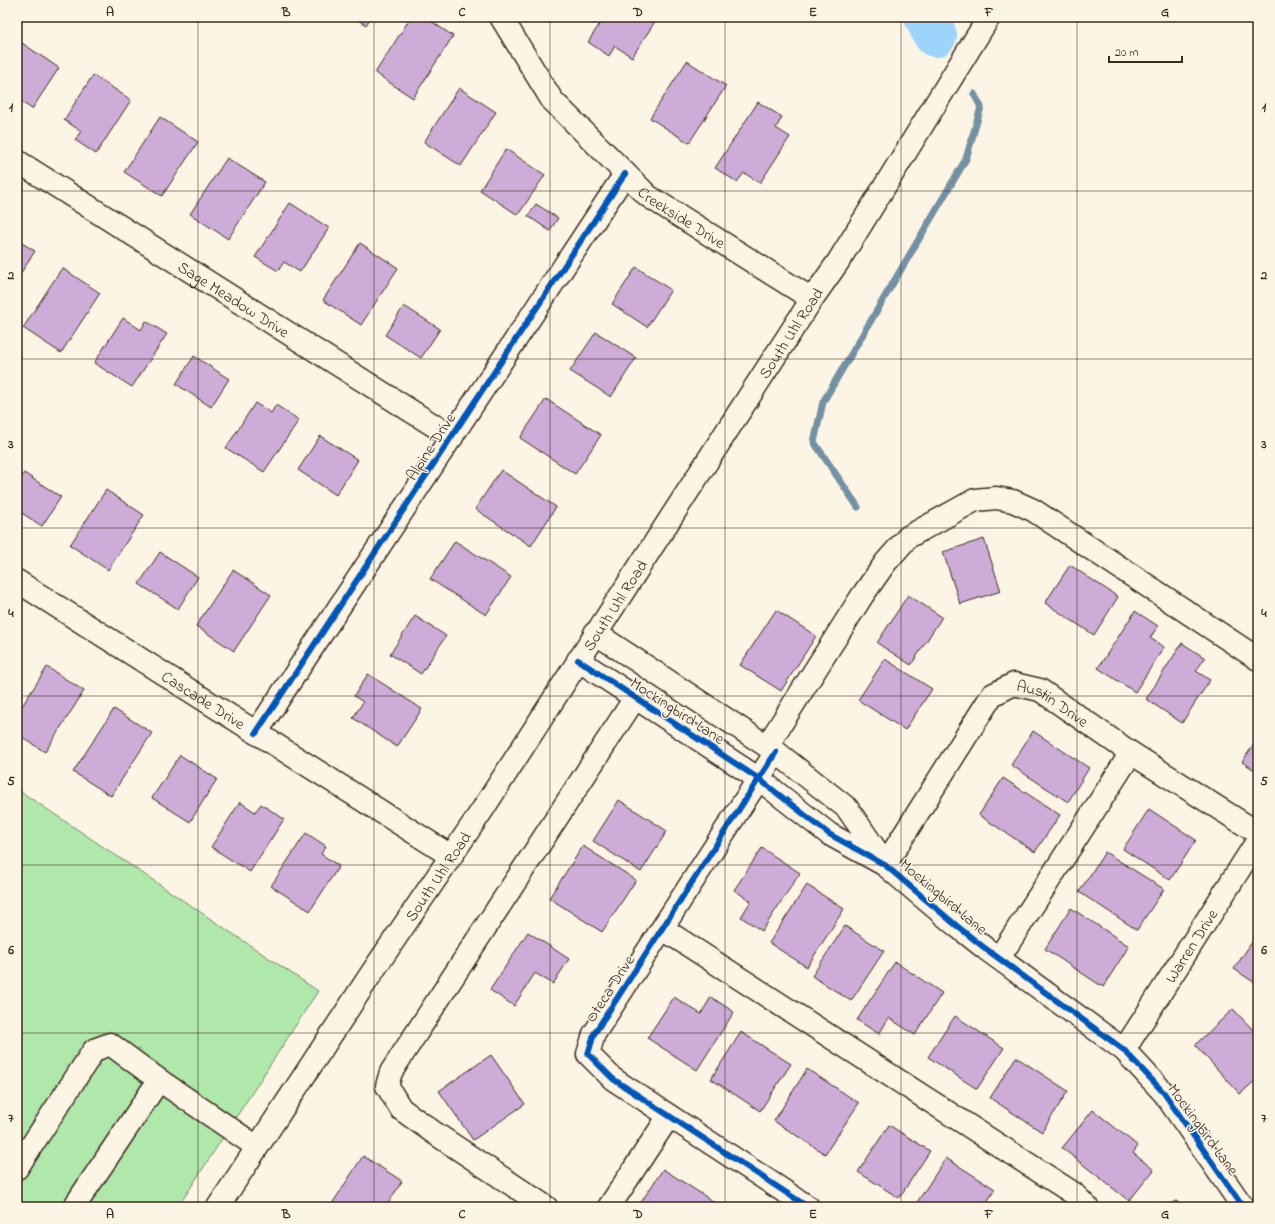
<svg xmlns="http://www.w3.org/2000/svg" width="1275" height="1224" viewBox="0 0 1275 1224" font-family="'Indie Flower',sans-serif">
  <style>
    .green { fill: #b0e7aa; stroke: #768864 }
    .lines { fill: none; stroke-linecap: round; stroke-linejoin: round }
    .stream { stroke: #7590a3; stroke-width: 7 }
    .river { stroke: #9cd4fc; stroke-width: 44 }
    .building { fill: #cdacd7; stroke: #3b2a1e }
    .minor-casing { stroke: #3b2a1e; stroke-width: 25 }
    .major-casing { stroke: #3b2a1e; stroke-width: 25 }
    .minor { stroke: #fcf5e5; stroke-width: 22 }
    .major { stroke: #fcf5e5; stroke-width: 22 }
    .cycleway-casing { stroke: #fcf5e5; stroke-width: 8 }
    .cycleway { stroke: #0057b8; stroke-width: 6 }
    .grid { fill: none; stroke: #3b2a1e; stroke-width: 1; stroke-opacity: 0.55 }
    .labels { text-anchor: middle; stroke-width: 3; stroke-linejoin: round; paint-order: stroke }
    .street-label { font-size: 16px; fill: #3b2a1e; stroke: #fcf5e5 }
    .neatline { fill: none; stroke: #3b2a1e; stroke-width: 1.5 }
    .grid-label { font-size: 13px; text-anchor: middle; font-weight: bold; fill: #3b2a1e }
  </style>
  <rect width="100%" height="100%" fill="#fcf5e5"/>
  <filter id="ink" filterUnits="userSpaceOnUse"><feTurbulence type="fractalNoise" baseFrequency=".025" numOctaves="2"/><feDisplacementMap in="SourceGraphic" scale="8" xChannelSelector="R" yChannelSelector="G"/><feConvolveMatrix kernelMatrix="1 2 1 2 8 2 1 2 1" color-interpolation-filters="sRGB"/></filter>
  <g filter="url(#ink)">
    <path class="green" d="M17 789 318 991 178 1207H17Z"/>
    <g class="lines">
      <path class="stream" d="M858 507 814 442 823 402 966 159 981 107 974 94"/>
      <path class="river" d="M926 17 935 35"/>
    </g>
    <path class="building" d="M353 17H371L366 25Z
      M411 17H425L453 36 413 98 375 73Z
      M604 17H658L632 57 615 46 609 56 588 42Z
      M22 43 59 68 32 109 17 99V50Z
      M687 61 726 86 689 143 650 118Z
      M93 75 131 100 96 154 75 140 81 131 64 120Z
      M459 88 496 112 461 166 424 142Z
      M758 102 782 117 776 128 790 137 760 183 744 173 737 182 715 168Z
      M160 117 198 142 162 196 124 172Z
      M506 149 545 175 518 215 480 190Z
      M227 158 265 182 228 239 190 214Z
      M290 203 329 228 300 272 284 262 278 271 255 257Z
      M536 204 558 218 550 231 528 216Z
      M17 240 35 251 17 279Z
      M360 243 398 268 361 325 323 300Z
      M636 267 671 290 647 327 612 304Z
      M62 268 100 293 61 353 23 328Z
      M404 306 440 329 421 358 385 335Z
      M123 318 141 330 146 321 167 334 132 387 94 363Z
      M596 332 636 358 611 397 570 371Z
      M194 356 229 379 211 407 176 384Z
      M546 399 601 435 575 474 520 438Z
      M255 403 271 413 276 405 299 420 264 472 226 448Z
      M320 436 358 460 336 495 298 470Z
      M501 470 556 507 531 546 475 509Z
      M24 473 61 497 42 526 17 510V484Z
      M106 490 144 515 108 570 70 545Z
      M984 539 1001 591 960 604 943 552Z
      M455 541 511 577 486 615 430 579Z
      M160 552 198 577 178 609 139 584Z
      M1070 565 1118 597 1094 635 1045 603Z
      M233 570 271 595 234 651 196 626Z
      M908 595 942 617 911 665 877 643Z
      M776 610 816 636 781 691 740 665Z
      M1135 611 1158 626 1150 638 1164 647 1135 692 1098 668Z
      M415 616 446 636 421 674 390 654Z
      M1182 643 1205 658 1196 671 1210 680 1182 723 1146 699Z
      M885 659 932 689 905 730 858 700Z
      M47 667 84 691 45 752 17 734V714Z
      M368 674 422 709 397 747 353 718 363 702 354 696Z
      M114 709 152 733 111 796 73 772Z
      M1033 731 1089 768 1068 802 1011 765Z
      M1258 738V772L1242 762Z
      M180 755 217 779 190 822 152 798Z
      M1003 778 1060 815 1035 852 979 815Z
      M619 800 667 831 641 872 593 841Z
      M240 802 255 812 261 804 284 819 250 872 211 847Z
      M1149 809 1196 840 1170 880 1123 849Z
      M306 833 326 846 321 854 339 866 310 911 271 886Z
      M583 846 636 880 602 932 549 898Z
      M762 848 800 873 762 931 741 917 751 901 734 890Z
      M1105 852 1164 889 1137 930 1079 892Z
      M807 885 844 909 807 967 769 943Z
      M1071 908 1129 946 1103 987 1045 949Z
      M845 926 884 951 851 1001 812 976Z
      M528 932 569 959 553 984 535 973 514 1006 490 990Z
      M1258 933V985L1234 969Z
      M895 962 942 993 915 1035 889 1018 879 1034 857 1020Z
      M674 997 701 1014 711 997 734 1012 697 1070 647 1038Z
      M1233 1009 1258 1035V1078L1240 1094 1195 1045Z
      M955 1016 1004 1048 977 1089 928 1057Z
      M741 1032 791 1064 760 1111 711 1079Z
      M491 1055 525 1104 473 1140 439 1091Z
      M1016 1057 1068 1091 1042 1132 990 1098Z
      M807 1069 859 1103 825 1154 774 1121Z
      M1093 1110 1138 1146 1133 1153 1154 1170 1129 1201 1062 1148Z
      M889 1125 930 1151 899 1198 858 1172Z
      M363 1156 402 1181 386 1207H330Z
      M946 1158 995 1189 984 1207H914Z
      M663 1169 714 1202 711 1207H638Z
      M1177 1201 1179 1207H1164Z"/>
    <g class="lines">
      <g class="minor-casing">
        <g id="minor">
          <path id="s1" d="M501 17 552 100 648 196 812 299"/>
          <path id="s2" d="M17 161 452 437"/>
          <path id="s3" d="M17 581 451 856"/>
          <path d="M595 633 776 752 847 808 884 862"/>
          <path d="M578 660 759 779 829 834 885 865 957 926 986 949 1124 1050 1164 1093 1243 1207"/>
          <path d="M256 733 625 174"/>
          <path d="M767 746 862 596 886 562 908 537 975 500 996 498 1013 501 1033 510 1258 659"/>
          <path d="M776 752 594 1034 588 1054 613 1079 808 1207"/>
          <path id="s4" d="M885 865 992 695 1014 684 1040 690 1131 753 1258 833"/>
          <path d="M663 929 1073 1193 1087 1207"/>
          <path d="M999 958 1131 753"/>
          <path id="s5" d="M1124 1050 1258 840"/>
          <path d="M17 1168 94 1050 110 1044 159 1080"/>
          <path d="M74 1207 159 1080 257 1147"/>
          <path d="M546 1207 433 1132 401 1109 387 1086 391 1072 635 698"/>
          <path d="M609 1207 669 1116"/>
        </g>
      </g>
      <g class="major-casing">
        <g id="major">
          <path id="s6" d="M218 1207 373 971 481 812 812 299 838 262 989 17"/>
        </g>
      </g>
      <use href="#minor" class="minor"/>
      <use href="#major" class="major"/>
      <g class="cycleway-casing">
        <path id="cycleway" d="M578 660 759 779 829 834 885 865 957 926 986 949 1124 1050 1164 1093 1243 1207
          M256 733 625 174
          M776 752 594 1034 588 1054 613 1079 808 1207"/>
      </g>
      <use href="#cycleway" class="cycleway"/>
    </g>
  </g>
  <path class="grid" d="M198 17V1207M374 17V1207M550 17V1207M725 17V1207M901 17V1207M1077 17V1207M17 191H1258M17 359H1258M17 528H1258M17 696H1258M17 865H1258M17 1033H1258"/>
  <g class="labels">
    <g class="street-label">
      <text dy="6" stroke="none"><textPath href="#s1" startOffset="273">Creekside Drive</textPath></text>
      <text dy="6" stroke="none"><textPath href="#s2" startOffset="257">Sage Meadow Drive</textPath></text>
      <text dy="6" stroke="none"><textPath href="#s6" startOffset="1045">South Uhl Road</textPath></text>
      <text transform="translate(430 446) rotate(-57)" y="6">Alpine Drive</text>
      <text dy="6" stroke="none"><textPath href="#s6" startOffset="721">South Uhl Road</textPath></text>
      <text dy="6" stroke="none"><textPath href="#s3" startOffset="221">Cascade Drive</textPath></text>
      <text dy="6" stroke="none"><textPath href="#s4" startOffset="269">Austin Drive</textPath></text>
      <text transform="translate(678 710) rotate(33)" y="6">Mockingbird Lane</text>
      <text dy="6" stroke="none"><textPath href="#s6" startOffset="397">South Uhl Road</textPath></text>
      <text transform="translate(944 896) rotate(40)" y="6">Mockingbird Lane</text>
      <text dy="6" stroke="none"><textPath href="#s5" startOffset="124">Warren Drive</textPath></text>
      <text transform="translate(609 988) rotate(-57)" y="6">Oteca Drive</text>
      <text transform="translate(1204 1129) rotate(54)" y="6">Mockingbird Lane</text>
    </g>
  </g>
  <rect width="1275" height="1224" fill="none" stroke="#fcf5e5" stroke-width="44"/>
  <path d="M1109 56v6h73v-6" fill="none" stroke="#3b2a1e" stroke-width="2"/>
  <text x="1115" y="56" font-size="12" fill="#3b2a1e" stroke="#fcf5e5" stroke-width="3" paint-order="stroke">20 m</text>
  <rect x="22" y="22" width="1231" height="1180" class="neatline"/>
  <g class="grid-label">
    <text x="110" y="16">A</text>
    <text x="286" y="16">B</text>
    <text x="462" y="16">C</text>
    <text x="638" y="16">D</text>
    <text x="813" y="16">E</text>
    <text x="989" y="16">F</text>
    <text x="1165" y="16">G</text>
    <text x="11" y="111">1</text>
    <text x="1264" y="111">1</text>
    <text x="11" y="279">2</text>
    <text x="1264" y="279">2</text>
    <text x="11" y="448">3</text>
    <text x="1264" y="448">3</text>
    <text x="11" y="617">4</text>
    <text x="1264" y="617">4</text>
    <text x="11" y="785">5</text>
    <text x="1264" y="785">5</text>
    <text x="11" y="954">6</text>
    <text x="1264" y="954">6</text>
    <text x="11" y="1122">7</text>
    <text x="1264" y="1122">7</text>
    <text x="110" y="1218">A</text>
    <text x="286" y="1218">B</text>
    <text x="462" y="1218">C</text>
    <text x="638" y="1218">D</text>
    <text x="813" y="1218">E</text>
    <text x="989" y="1218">F</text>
    <text x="1165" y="1218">G</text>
  </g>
</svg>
